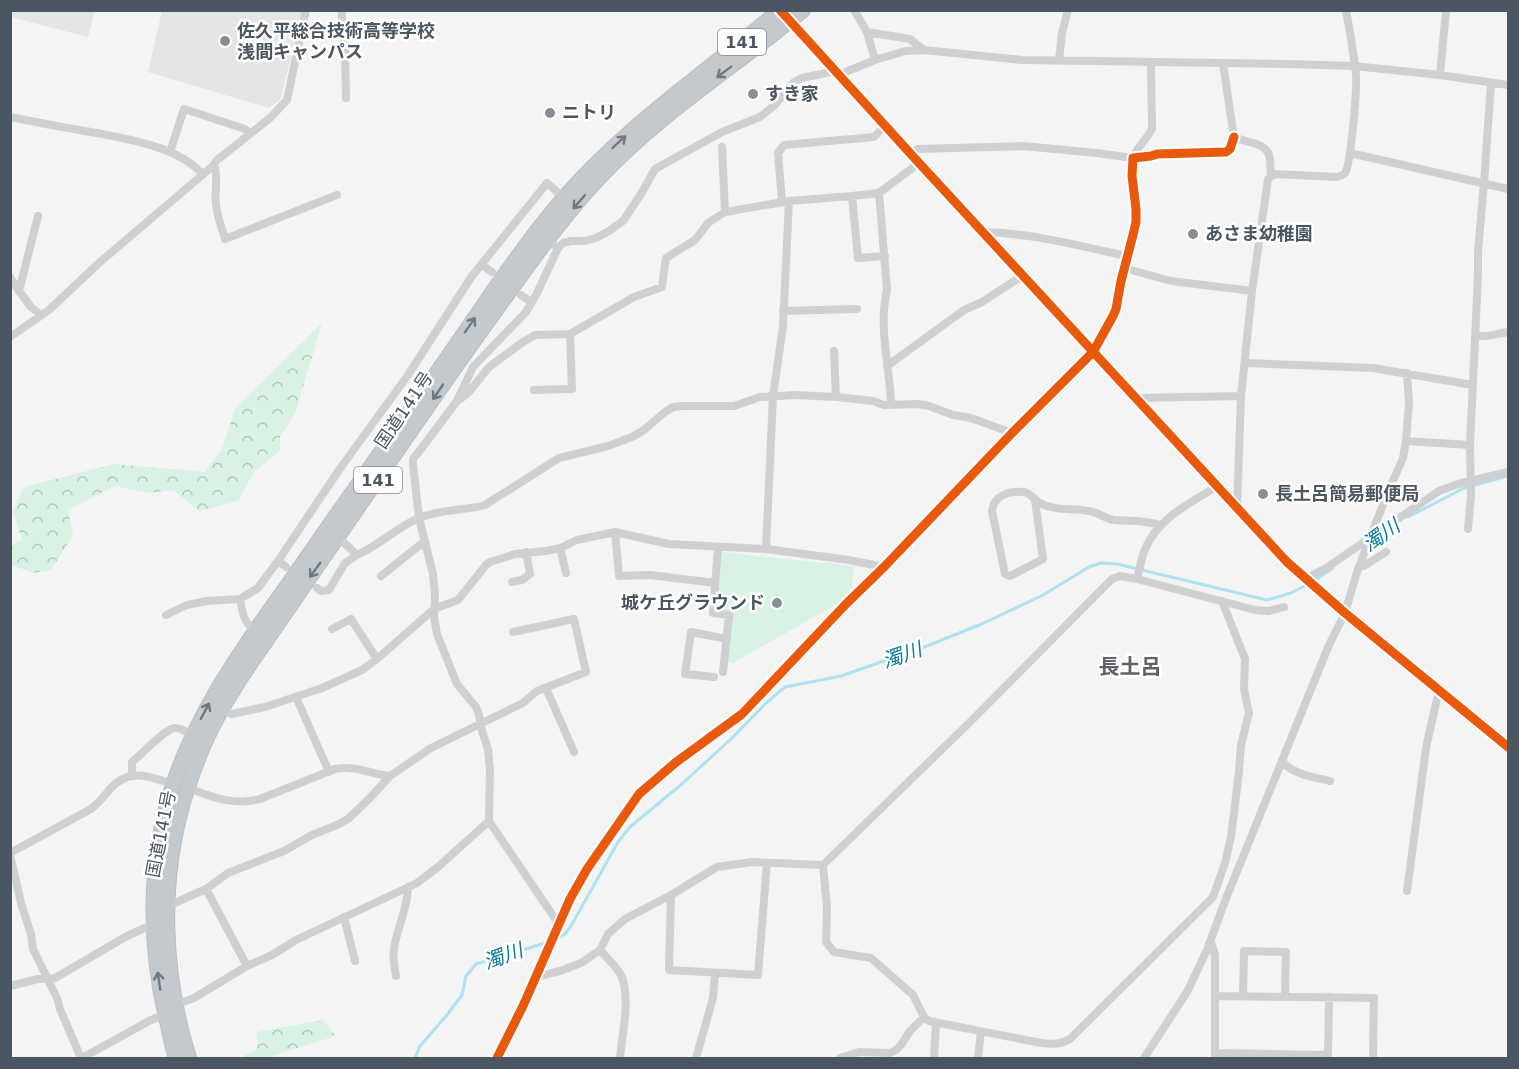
<svg xmlns="http://www.w3.org/2000/svg" width="1519" height="1069" viewBox="0 0 1519 1069" font-family="'DejaVu Sans','Noto Sans JP',sans-serif">
  <style>
    .education { fill: #e6e5e6 }
    .forest { fill: url(#forest-crowns) }
    .garden { fill: #d9f2e3 }
    .lines { fill: none; stroke-linecap: round; stroke-linejoin: round }
    .stream { stroke: #aee2f0; stroke-width: 3 }
    .trunk-casing { stroke: #b9bec3; stroke-width: 16 }
    .minor { stroke: #ced0d2; stroke-width: 8 }
    .tertiary { stroke: #ced0d2; stroke-width: 10 }
    .trunk { stroke: #c4c9cd; stroke-width: 14 }
    .cycleway-casing { stroke: #fff; stroke-width: 13 }
    .cycleway { stroke: #e8590c; stroke-width: 9 }
    .oneway { stroke: #6f7881 }
    .poi-dot { fill: #868d94; stroke: #fff; stroke-width: 2 }
    .labels { text-anchor: middle; stroke-width: 5; stroke-linejoin: round; paint-order: stroke }
    .shield { fill: #fff; stroke: #808990; stroke-width: 1.5 }
    .shield-label { font-size: 16px; font-weight: bold; fill: #4a5661 }
    .poi-label { font-size: 18px; font-weight: bold; fill: #4a5661; stroke: #fff; text-anchor: start }
    .street-label { font-size: 18px; fill: #4a5661; stroke: #fff }
    .water-label { font-size: 20px; font-style: italic; fill: #0c7c9b; stroke: #fff }
    .quarter-label { font-size: 21px; font-weight: bold; fill: #5f6368; stroke: #fff }
  </style>
  <defs>
    <pattern id="forest-crowns" width="20" height="18" patternUnits="userSpaceOnUse" patternTransform="scale(1.5)"><rect width="20" height="18" fill="#d9f2e3"/><path d="M2 6a3 3 0 1 1 6 0M12 15a3 3 0 1 1 6 0" fill="none" stroke="#b2c7bb"/></pattern>
  </defs>
  <rect width="100%" height="100%" fill="#f4f4f4"/>
  <path class="education" d="M13 11V10L95 11 88 37 11 17Z
    M162 11H303L280 100 269 108 148 72Z"/>
  <path class="forest" d="M322 323 295 414 280 436V451L254 472 238 501 199 511 173 490 148 493 115 486 68 510 73 535 51 570 34 573 11 565V545L22 540 13 511 24 487 114 464 205 472 222 449 235 409Z
    M323 1020 336 1036 266 1058H244L243 1057 257 1048V1032Z"/>
  <path class="garden" d="M721 552 854 566 851 596 733 663 726 662 731 614 715 610Z"/>
  <g class="lines">
    <path class="stream" d="M1408 517 1464 488 1508 476
      M1314 581 1333 568
      M555 939 564 935 571 926 618 842 630 827 683 783 732 738 766 703 785 687 841 676 927 646 984 623 1043 595 1089 567 1101 563 1117 564 1267 600 1291 593 1308 584
      M415 1058 420 1046 447 1015 462 995 466 976 476 964 549 942"/>
    <g class="trunk-casing">
      <path id="trunk" d="M176 1058C172 1046 170 1034 167 1021 148 944 148 857 174 782 196 718 232 664 270 610 294 577 317 543 340 510 382 451 424 392 465 332 496 287 527 241 563 199 626 126 707 72 780 10
        M189 1058C163 975 159 884 184 799 192 773 202 746 215 722 230 691 251 663 270 635 300 591 331 547 361 503 407 436 453 369 501 303 532 260 563 216 600 177 660 113 736 66 803 10"/>
    </g>
    <path class="minor" d="M341 10 345 50 346 98
      M854 10 867 32 875 60
      M867 32 910 39 924 50
      M1059 60 1062 33 1068 10
      M1223 64 1234 137C1245 143 1264 141 1269 155 1271 161 1270 169 1271 175
      M838 75 875 60 905 51 924 50 1022 60 1287 64 1354 66 1440 75 1508 85
      M1440 75 1446 10
      M10 117C32 121 53 126 74 129 112 136 178 144 203 175
      M722 147 725 212
      M170 152 184 109 245 129 250 133
      M1350 153 1508 189
      M910 154 917 149 1023 146 1097 153 1133 158C1137 147 1147 139 1152 129L1151 63
      M214 165C219 175 214 193 216 205 217 216 222 228 225 239L337 195
      M879 193 887 290C878 328 890 366 891 405
      M852 196 858 258 885 256
      M782 202 778 153 784 145 874 137 885 126
      M38 216 19 291 31 307 41 315
      M983 232C1032 233 1079 246 1127 256
      M547 240 558 248 537 293 526 312 473 367 457 401 418 453 413 459V464L419 518 433 574 435 596 434 617 437 634 457 684 476 707 479 715 482 731 488 749 490 770 489 821 558 923
      M558 248 563 243 571 241H585L596 238 609 231 623 221 641 194 655 169 722 132 760 117 775 105 794 82 802 78 835 71
      M482 265 492 272
      M1124 268 1171 281 1252 291
      M10 277 19 291
      M521 295 531 302
      M783 311 857 309
      M1476 336H1487L1508 332
      M10 337 49 310 99 263 214 165 216 161 270 118 287 100 306 10
      M834 351 836 397
      M1245 363 1373 368 1473 385
      M887 366 964 310 982 302 1022 276
      M534 390 572 389 570 334
      M1136 400 1141 398 1241 396
      M457 401 463 397 469 392 489 367 520 344 535 335 570 334 634 297 662 287 665 264 666 258 695 240 708 223 725 212 789 201 852 196 879 193 919 163
      M1406 441 1470 445 1478 276V252L1484 183 1491 83
      M1035 500 1043 559 1010 576 1005 574 992 511C994 495 1009 491 1024 492 1030 493 1030 496 1035 499 1039 503 1046 506 1051 507 1065 511 1080 508 1093 512 1101 514 1106 519 1114 520 1129 521 1145 520 1160 525
      M1237 510 1241 396 1252 291 1268 179 1274 174 1337 177C1341 176 1342 176 1345 173 1351 165 1357 88 1356 75 1354 54 1350 32 1346 10
      M1468 529 1471 496 1470 445
      M615 532 619 576 650 575 715 583
      M338 537 357 555C380 545 397 527 419 518 440 509 463 511 485 505L559 458 608 446 632 437 644 430 665 412 673 407 682 406H734L760 397 795 395 836 397 873 401 884 405 917 404 929 406 953 415 971 418 1012 433
      M718 547 713 613 729 615 723 672
      M560 548 566 573
      M766 549 773 396 783 326 789 201
      M1360 565 1364 566 1386 552
      M286 567 278 561 339 470 408 375 472 276 547 183 564 198
      M381 576 425 541
      M1137 579C1140 569 1141 557 1146 547 1159 518 1190 503 1216 487
      M1305 579 1326 568 1439 491 1458 484 1508 472
      M512 582 522 580 530 574 526 552
      M317 588 321 591 329 590 345 563 357 555
      M166 615 187 605 207 601 240 599
      M332 629 351 619 377 659
      M255 631C244 623 242 612 240 599L258 588 278 561
      M714 677 685 674 691 632 727 639
      M546 688 574 752
      M296 697 329 772
      M221 710 232 714 265 707 322 688 362 670 377 659 434 609 458 600 486 565 490 562 515 554 546 551 560 548 577 540 615 532 669 544 766 549 849 560 884 567
      M1282 761C1293 775 1313 777 1330 781
      M132 776V762C141 755 164 730 174 728 180 727 187 732 192 735
      M188 788C213 797 233 806 260 799L335 769C355 765 371 774 390 776
      M10 853 91 809C100 802 104 796 111 788 129 767 152 777 173 784
      M10 855 21 903 31 934 33 949 57 998 60 1009 81 1058
      M823 865 827 908 826 942 834 952 871 958 913 995 924 1017 929 1021 1041 1043C1052 1044 1060 1045 1070 1039L1213 897 1225 863 1231 837 1239 772 1241 745 1249 713 1244 689 1245 659 1222 601
      M206 889 247 966
      M1407 891 1426 748 1439 690
      M671 895 669 970 758 975 767 863
      M168 906 206 889 228 873 284 851 312 835 337 825 348 819 369 799 390 776 431 748 523 703 537 691 586 672 574 619 513 632
      M344 917 355 961
      M1211 942 1215 955V1058
      M600 950C607 958 616 966 621 975 631 997 622 1035 620 1058
      M396 976C394 965 392 954 395 943 399 924 408 906 408 887
      M535 977 560 971 581 963 600 950 608 934 625 919 671 895 717 867 752 862 823 865 969 723 1112 579 1120 576 1137 579 1255 610 1269 611 1284 607
      M10 986 38 979 55 978 127 936 147 927 153 926
      M1215 996 1374 998 1373 1058
      M1243 996 1244 951 1286 952 1285 996
      M175 1005 194 998 247 966 272 955 296 940 417 883 438 867 489 821
      M1215 1053 1328 1055
      M82 1058 149 1021 165 1014
      M497 1058 523 1006 570 899 587 869 639 794 675 763 742 714 846 604 884 567 1012 433 1093 352 1113 316 1116 309 1121 281 1133 235 1136 222V209L1132 176 1133 158 1151 156 1157 154 1226 152 1230 149 1234 137
      M696 1058 713 998 715 973
      M840 1058 859 1052 890 1053 896 1050 901 1045 910 1031 924 1017
      M934 1058 936 1023
      M978 1058 981 1031
      M1144 1058 1187 992 1207 950 1225 901 1329 645 1345 613 1357 572 1386 497 1403 458 1406 441 1409 403 1407 373
      M1328 1058 1329 997"/>
    <path class="tertiary" d="M784 15 919 163 1287 562 1345 613 1508 747"/>
    <use href="#trunk" class="trunk"/>
    <g class="cycleway-casing">
      <path id="cycleway" d="M780 10 919 163 1287 562 1345 613 1508 747
        M497 1058 523 1006 570 899 587 869 639 794 675 763 742 714 846 604 884 567 1012 433 1093 352 1113 316 1116 309 1121 281 1133 235 1136 222V209L1132 176 1133 158 1151 156 1157 154 1226 152 1230 149 1234 137"/>
    </g>
    <use href="#cycleway" class="cycleway"/>
  </g>
  <defs><path id="oneway-shaft" d="M-6 0H5M1.5-3L5.5 0L1.5 3" fill="none" stroke-width="1.6" stroke-linecap="round" stroke-linejoin="round" transform="scale(1.5)"/></defs>
  <g class="oneway">
    <use href="#oneway-shaft" transform="translate(724 72) rotate(143)"/>
    <use href="#oneway-shaft" transform="translate(619 142) rotate(-42)"/>
    <use href="#oneway-shaft" transform="translate(579 202) rotate(131)"/>
    <use href="#oneway-shaft" transform="translate(470 325) rotate(-55)"/>
    <use href="#oneway-shaft" transform="translate(438 392) rotate(124)"/>
    <use href="#oneway-shaft" transform="translate(315 570) rotate(126)"/>
    <use href="#oneway-shaft" transform="translate(205 711) rotate(-62)"/>
    <use href="#oneway-shaft" transform="translate(159 981) rotate(-98)"/>
  </g>
  <g class="poi-dot">
    <circle cx="225" cy="41" r="6"/>
    <circle cx="753" cy="94" r="6"/>
    <circle cx="550" cy="113" r="6"/>
    <circle cx="1193" cy="234" r="6"/>
    <circle cx="1263" cy="494" r="6"/>
    <circle cx="777" cy="603" r="6"/>
  </g>
  <g class="labels">
    <g class="shield">
      <rect x="718" y="29" width="48" height="26" rx="4.5"/>
      <rect x="354" y="467" width="48" height="26" rx="4.5"/>
    </g>
    <g class="shield-label">
      <text x="742" y="48">141</text>
      <text x="378" y="486">141</text>
    </g>
    <g class="poi-label">
      <text x="237" y="37">佐久平総合技術高等学校<tspan x="237" dy="21">浅間キャンパス</tspan></text>
      <text x="765" y="100">すき家</text>
      <text x="562" y="119">ニトリ</text>
      <text x="1205" y="240">あさま幼稚園</text>
      <text x="1275" y="500">長土呂簡易郵便局</text>
      <text x="765" y="609" text-anchor="end">城ケ丘グラウンド</text>
    </g>
    <g class="street-label">
      <text transform="translate(404 410) rotate(-56)" y="6">国道141号</text>
      <text transform="translate(161 834) rotate(-79)" y="6">国道141号</text>
    </g>
    <g class="water-label">
      <text transform="translate(1381 535) rotate(-35)" y="7">濁川</text>
      <text transform="translate(902 655) rotate(-19)" y="7">濁川</text>
      <text transform="translate(503 956) rotate(-20)" y="7">濁川</text>
    </g>
    <g class="quarter-label">
      <text x="1130" y="674">長土呂</text>
    </g>
  </g>
  <rect width="1519" height="1069" fill="none" stroke="#4a5661" stroke-width="24"/>
</svg>
